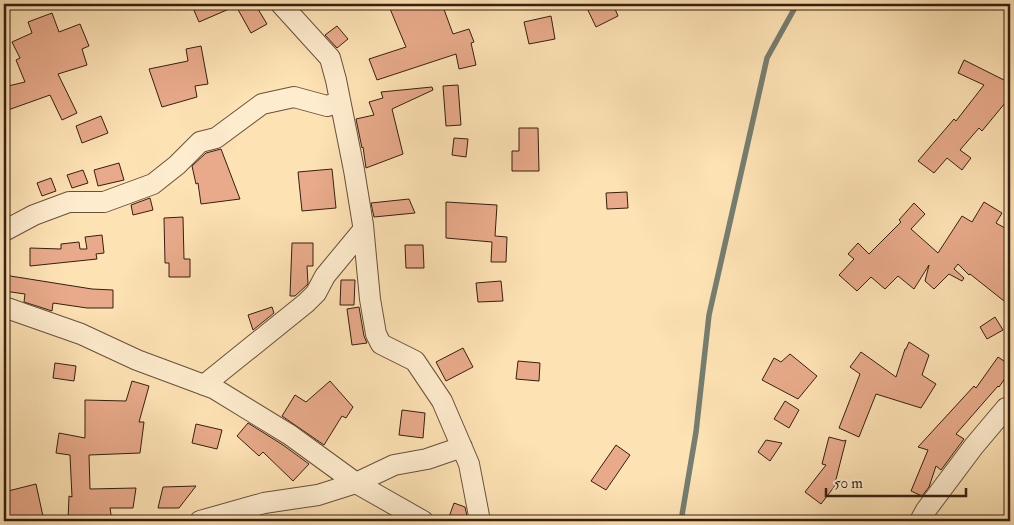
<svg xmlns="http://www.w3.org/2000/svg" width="1014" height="525" viewBox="0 0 1014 525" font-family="'IM FELL Double Pica',serif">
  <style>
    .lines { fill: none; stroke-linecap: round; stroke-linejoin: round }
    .stream { stroke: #757e70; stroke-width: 5.5 }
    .building { fill: #e8aa8a; stroke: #361f11 }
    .street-casing { stroke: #68503a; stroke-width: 22 }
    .street { stroke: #feecce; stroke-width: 20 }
  </style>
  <rect width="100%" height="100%" fill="#fde2b4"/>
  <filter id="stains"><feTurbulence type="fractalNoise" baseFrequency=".004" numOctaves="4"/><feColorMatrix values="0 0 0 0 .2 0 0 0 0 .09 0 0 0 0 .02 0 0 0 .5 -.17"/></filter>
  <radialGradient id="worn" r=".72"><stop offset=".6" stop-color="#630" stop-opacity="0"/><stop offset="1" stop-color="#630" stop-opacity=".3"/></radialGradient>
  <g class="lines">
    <path class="stream" d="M681 521 696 432 709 315 767 58 797 4"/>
  </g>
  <path class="building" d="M202 4H255L267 24 251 33 236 6 199 22 193 8Z
    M388 4H442L453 34 469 29 474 42 471 43 476 65 459 69 456 54 377 80 369 59 406 47Z
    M585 4H613L618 16 596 27Z
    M52 13 59 32 80 24 89 46 82 49 87 65 58 74 77 113 62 120 50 95 8 110V107L4 108V87L25 82 16 60 20 58 12 42 32 33 28 22Z
    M551 16 555 39 529 44 524 22Z
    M337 26 348 39 337 48 325 35Z
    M201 46 208 84 195 86 197 97 162 107 149 69 188 61 186 49Z
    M964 60 1010 83V97L982 131 979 128 960 150 971 158 962 170 947 158 934 173 918 161 954 119 956 121 984 85 958 73Z
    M458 85 461 125 446 126 443 86Z
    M432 87 433 90 392 109 403 154 366 168 363 147 362 148 356 119 374 115 369 102 383 98 381 92Z
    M101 116 108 133 82 143 76 126Z
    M519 128H538L539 171H512V151H519Z
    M454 138 468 139 466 157 452 155Z
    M221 149 240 199 201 204 198 183 196 184 192 166 206 153Z
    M119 163 124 180 98 186 94 170Z
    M332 169 336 208 302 211 298 172Z
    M83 170 88 183 72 188 67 175Z
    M51 178 56 191 42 196 37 183Z
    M627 192 628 208 607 209 606 193Z
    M150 198 153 210 133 215 131 205Z
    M409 199 415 213 374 217 371 203Z
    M446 202 497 205 495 236 507 237 506 262H491L492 242 446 238Z
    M984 202 1002 213 996 223 1010 231V293L1004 301 970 274 969 275 958 264 954 269 964 278 962 281 949 274 934 289 925 281 929 265 914 289 898 276 885 289 871 277 857 291 839 275 854 259 848 254 858 243 869 254 901 222 899 220 914 203 925 214 911 229 938 253 962 216 972 222Z
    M183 217 184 259H190V277H169V263H165L164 218Z
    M102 235 104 253 96 254 97 259 30 266V248L61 249V244L79 242 80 249H87L85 237Z
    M292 243H313V266H307L308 284 295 296H290Z
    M405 245H423L424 268H406Z
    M4 275 92 289 113 290V308H87L53 303 52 311 49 310 24 302 25 294 4 291Z
    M341 280H355L354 305H340Z
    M501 281 503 301 478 302 476 283Z
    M272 307 274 313 253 330 248 315Z
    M359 307 364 336 367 343 352 345 347 309Z
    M995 317 1003 330 987 339 980 327Z
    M909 342 929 355 922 375 936 384 921 408 876 394 859 437 839 428 860 374 850 367 861 352 896 377 905 349H906Z
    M463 348 473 367 446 381 436 362Z
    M790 354 817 376 798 399 762 380 774 358 781 362Z
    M998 357 1010 365V371L999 387 998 386 956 434 964 439 941 470 936 466 929 487 922 496 911 491 928 450 918 447 974 386 976 388Z
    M518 361 540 363 539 381 516 379Z
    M55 363 76 366 74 381 53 378Z
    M132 381 149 386 139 422H144L140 453 89 455 90 489 136 488 133 508H110L112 521H68L69 496 72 497 70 455 56 453 59 433 85 438V400L126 401Z
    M330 381 353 407 346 418 342 416 324 445 282 416 295 395 306 402Z
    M785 401 799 410 789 428 774 419Z
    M402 410 425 413 423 438 399 435Z
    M248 423 283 445 309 464 293 481 263 452 259 456 237 436Z
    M196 424 222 430 217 449 192 443Z
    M829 437 844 441 846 440 834 487 821 504 805 492 826 465 822 464Z
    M766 440 782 443 770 461 758 452Z
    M616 445 630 455 606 490 591 481Z
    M36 484 44 521H4V492Z
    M196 486 179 508H158L163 487Z
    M454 503 465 507 468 521H461L449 517Z"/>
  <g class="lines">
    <g class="street-casing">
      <path id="street" d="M281 4 330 58 336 80 354 170 363 225 370 299 376 334 381 344 415 361 442 401 469 464 480 521
        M4 231 34 215 69 202H104L153 184 177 165 200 142 216 138 262 104 294 97 327 106 339 102
        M4 307 81 334 137 360 215 389 290 435 356 483 394 465 427 459 462 447
        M204 385 306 303 316 293 325 276 363 230
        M200 521 264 503 318 495 356 483 423 521
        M920 521 926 510 974 446 1006 408"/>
    </g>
    <use href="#street" class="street"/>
  </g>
  <rect width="1014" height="525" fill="none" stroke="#fde2b4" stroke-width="20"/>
  <rect x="5" y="5" width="1004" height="515" fill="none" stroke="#361f11" stroke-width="2.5"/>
  <rect x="10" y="10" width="994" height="505" fill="none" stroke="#361f11"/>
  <path d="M826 488v8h140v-8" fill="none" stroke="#361f11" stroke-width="2.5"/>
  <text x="834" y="488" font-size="15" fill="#361f11" stroke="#feecce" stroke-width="4" paint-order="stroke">50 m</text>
  <rect width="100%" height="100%" filter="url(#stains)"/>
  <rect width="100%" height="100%" fill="url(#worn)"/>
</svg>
